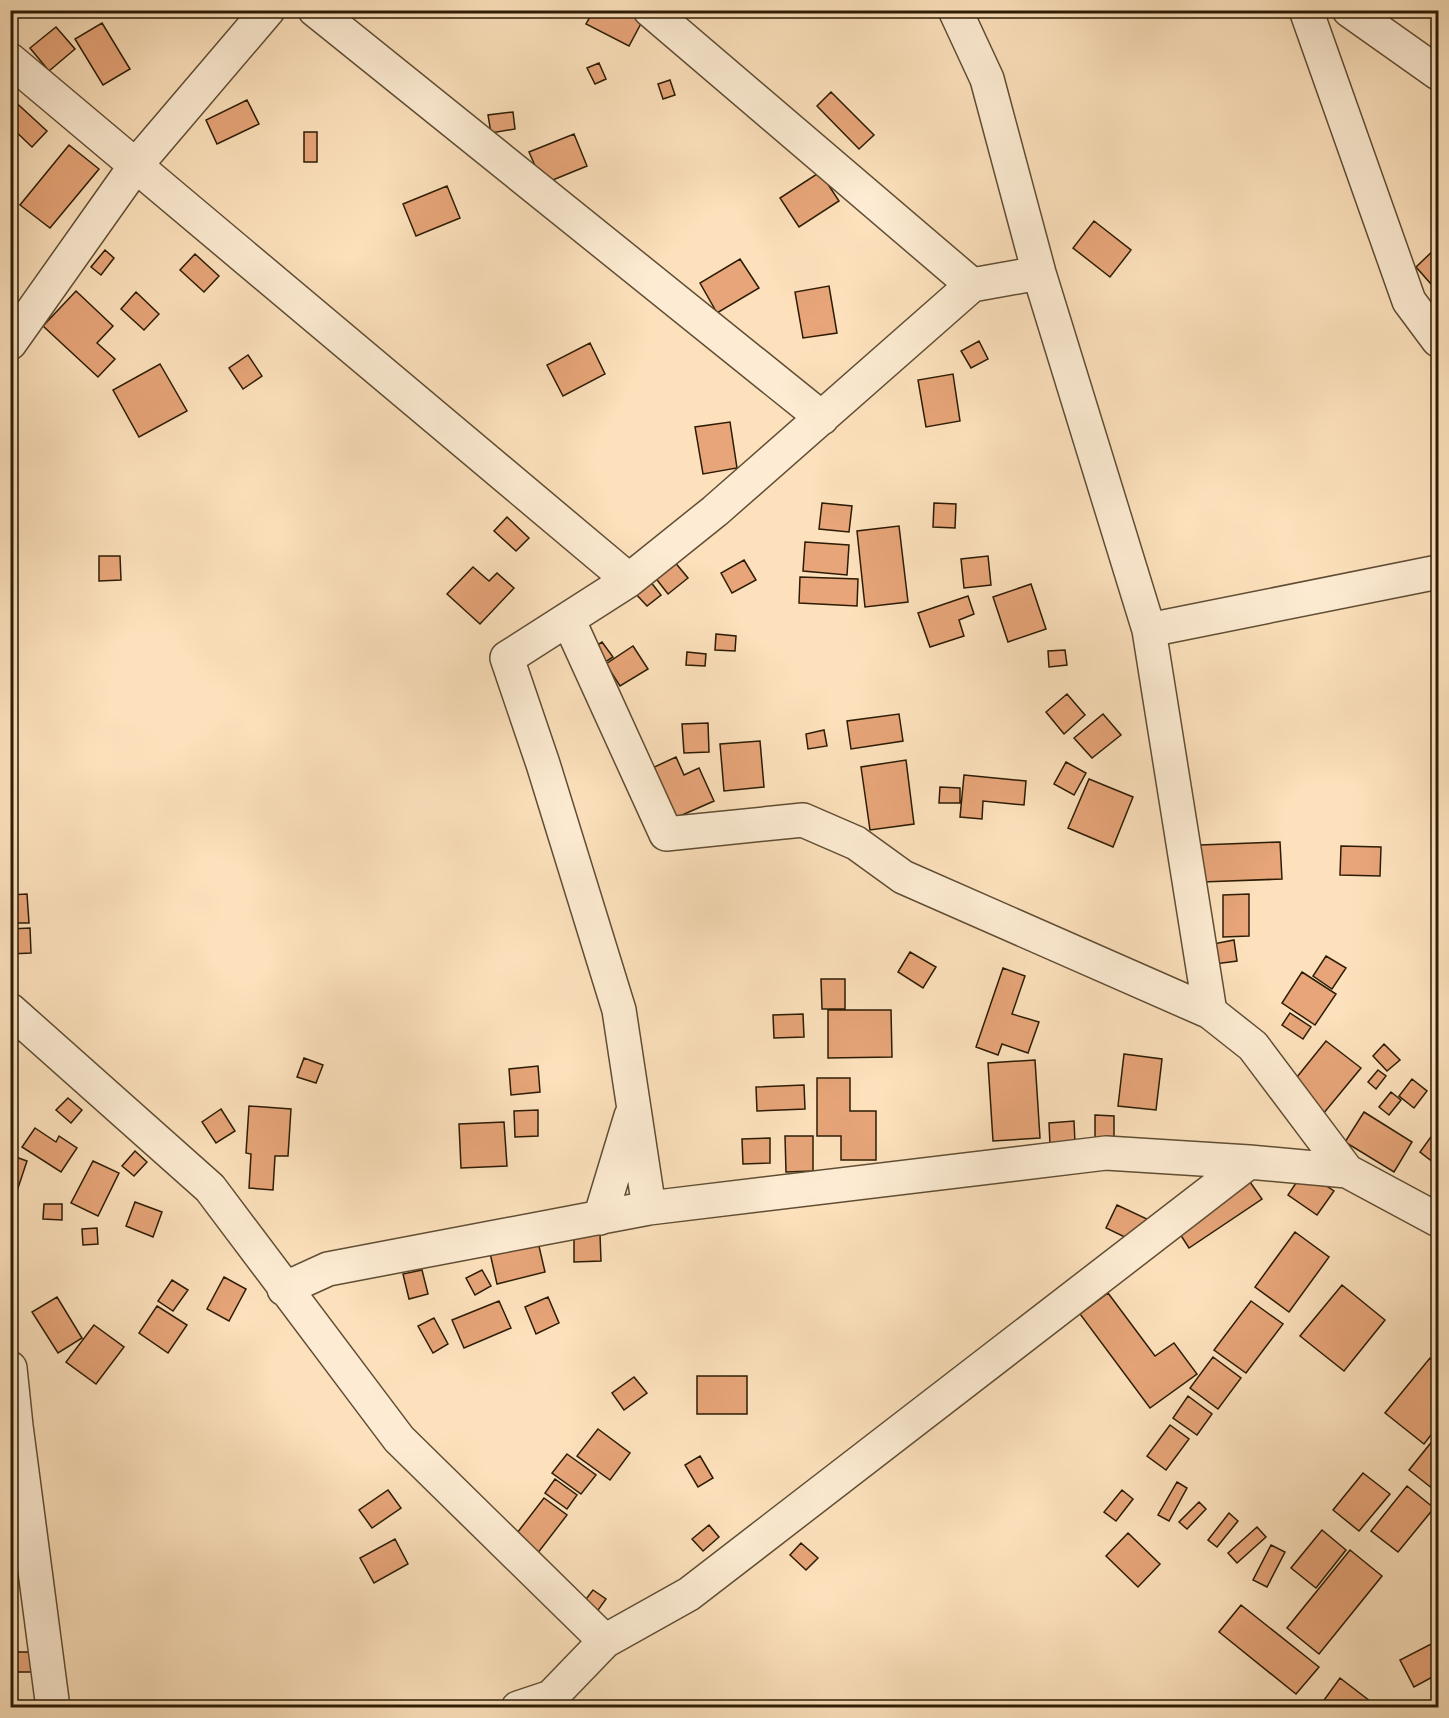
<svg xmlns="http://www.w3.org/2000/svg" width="1449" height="1718" viewBox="0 0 1449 1718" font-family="'Libre Bodoni',serif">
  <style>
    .building { fill: #e7a579; stroke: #2c1c05; stroke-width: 1.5 }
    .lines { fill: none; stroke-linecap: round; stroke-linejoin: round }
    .minor-casing { stroke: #604d33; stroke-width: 36 }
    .minor { stroke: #fdecd3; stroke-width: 33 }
  </style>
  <rect width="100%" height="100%" fill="#fce1bc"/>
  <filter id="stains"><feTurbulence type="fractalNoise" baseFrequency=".00333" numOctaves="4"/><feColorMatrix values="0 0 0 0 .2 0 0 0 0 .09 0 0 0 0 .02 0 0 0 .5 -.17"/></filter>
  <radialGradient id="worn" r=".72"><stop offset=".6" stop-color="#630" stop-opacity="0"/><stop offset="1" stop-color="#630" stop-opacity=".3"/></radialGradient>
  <path class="building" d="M594 10H635L645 16 629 46 586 24Z
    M102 23 130 69 103 85 75 39Z
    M56 27 75 49 49 71 30 48Z
    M599 63 606 79 595 84 587 68Z
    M670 80 675 95 663 99 658 84Z
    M831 92 874 135 859 149 817 106Z
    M10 97 47 131 32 147 10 126Z
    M247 100 259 124 217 144 206 120Z
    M513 112 515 129 491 133 488 115Z
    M304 132H317V162H304Z
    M574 134 587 166 543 184 529 152Z
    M69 145 99 169 50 228 20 205Z
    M820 172 839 201 799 227 780 198Z
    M447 186 460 218 416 236 403 204Z
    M1094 221 1131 250 1110 277 1073 248Z
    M1438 246V292L1416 267Z
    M105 250 114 258 101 275 91 267Z
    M195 254 219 276 204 292 180 270Z
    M740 259 759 288 717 313 700 283Z
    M829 286 837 333 803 338 795 292Z
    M76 291 113 326 97 343 115 359 98 377 43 326Z
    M136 292 159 314 144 330 121 309Z
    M979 341 988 359 971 368 961 351Z
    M590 343 605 374 563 396 547 365Z
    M248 355 262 376 243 389 229 368Z
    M160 364 187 411 139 437 113 390Z
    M953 374 960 421 926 427 918 380Z
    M730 422 737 468 703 474 695 427Z
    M10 464 14 505H10Z
    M822 503 852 506 849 532 819 529Z
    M934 503 956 504 955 528 933 527Z
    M507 517 529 538 516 551 494 531Z
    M899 526 908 602 865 607 857 531Z
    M805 542 849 545 847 575 803 571Z
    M99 556H120L121 580 99 581Z
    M988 556 991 585 964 588 961 559Z
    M673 560 688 578 668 594 654 576Z
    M744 560 756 580 732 593 721 573Z
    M473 567 489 581 497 573 514 588 480 624 447 594Z
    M800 577 858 579 857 606 799 603Z
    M650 581 661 595 647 606 635 593Z
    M1031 584 1046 629 1008 642 993 597Z
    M968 596 974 614 959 620 964 636 930 647 918 613Z
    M716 634 736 636 735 651 715 650Z
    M602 642 613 657 596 668 585 653Z
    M633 646 648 669 620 686 606 664Z
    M1065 650 1067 665 1049 667 1048 651Z
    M687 652 706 654 705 666 686 665Z
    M1067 694 1085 715 1064 734 1046 712Z
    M899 714 903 741 851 749 847 721Z
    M1103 714 1121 735 1092 758 1074 738Z
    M708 723 709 752 684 753 682 724Z
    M824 730 827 746 808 749 806 734Z
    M760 741 764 787 724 791 720 744Z
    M676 757 684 775 699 768 714 801 673 819 650 769Z
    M906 760 914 824 870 830 861 767Z
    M1066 762 1086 773 1074 795 1054 784Z
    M964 775 1026 781 1024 805 983 801 982 819 960 817Z
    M1089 779 1133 797 1113 847 1068 828Z
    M940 787 960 788V803H939Z
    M1280 842 1282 879 1202 882 1200 845Z
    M1341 846 1381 847 1380 876 1340 875Z
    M27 894 29 923H10V895Z
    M1249 894V936L1223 937V895Z
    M30 928 31 953 10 954V929Z
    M1234 940 1237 961 1215 964 1213 944Z
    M910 952 936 967 923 988 898 972Z
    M1326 956 1346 968 1332 989 1313 976Z
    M1003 968 1025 976 1012 1014 1039 1022 1028 1053 1002 1044 998 1055 976 1047Z
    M1302 972 1336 994 1315 1025 1282 1003Z
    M821 979H845V1009H822Z
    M828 1010H891L892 1057 828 1058Z
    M1290 1013 1311 1027 1303 1039 1282 1025Z
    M803 1014 804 1037 774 1038 773 1015Z
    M1326 1041 1361 1068 1323 1114 1289 1087Z
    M1384 1044 1400 1060 1387 1071 1373 1056Z
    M1124 1054 1162 1059 1156 1110 1118 1106Z
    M304 1058 323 1065 316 1083 297 1077Z
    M1035 1060 1040 1138 993 1141 988 1063Z
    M538 1066 540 1092 511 1095 509 1069Z
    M1378 1070 1386 1076 1376 1089 1368 1082Z
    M817 1078H850V1111H876V1160H841V1136H817Z
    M1412 1079 1427 1091 1414 1108 1399 1096Z
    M804 1085 805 1109 757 1111 756 1087Z
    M1391 1092 1401 1100 1389 1115 1379 1107Z
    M68 1098 82 1110 71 1123 56 1110Z
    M249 1106 291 1109 288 1156H275L273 1190 249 1188 251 1154 246 1153Z
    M221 1109 235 1131 216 1143 202 1122Z
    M538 1110V1136L515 1137 514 1111Z
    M1364 1112 1412 1142 1394 1172 1345 1142Z
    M1095 1115 1114 1116V1145H1095Z
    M1074 1121 1075 1143 1050 1145 1049 1123Z
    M504 1122 507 1166 461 1168 459 1124Z
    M1438 1127V1166L1420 1152Z
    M35 1128 56 1142 59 1136 77 1148 61 1172 22 1147Z
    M785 1136H813V1171L786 1172Z
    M770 1138V1163L743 1164 742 1139Z
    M135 1151 147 1162 134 1176 122 1166Z
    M10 1155 27 1161 16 1194 10 1192Z
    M93 1161 119 1173 98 1216 71 1203Z
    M1304 1171 1334 1191 1317 1215 1288 1195Z
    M1250 1182 1262 1199 1189 1248 1178 1231Z
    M135 1202 162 1212 153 1237 126 1226Z
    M44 1204H62V1220L43 1219Z
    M1117 1205 1147 1219 1135 1242 1106 1228Z
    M97 1228 98 1244 83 1245 82 1229Z
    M1295 1232 1329 1257 1289 1312 1255 1287Z
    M574 1234H600L601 1261 574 1262Z
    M538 1242 545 1272 497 1284 490 1253Z
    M422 1270 428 1294 409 1299 403 1274Z
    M482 1270 491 1286 475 1295 466 1278Z
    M224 1277 246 1289 229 1321 207 1309Z
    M172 1280 188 1290 173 1311 158 1301Z
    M1342 1285 1385 1320 1344 1371 1300 1336Z
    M1108 1293 1155 1356 1174 1343 1197 1374 1150 1408 1080 1314Z
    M57 1297 82 1338 58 1353 32 1312Z
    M548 1297 559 1323 536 1334 525 1307Z
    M499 1301 511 1328 464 1348 452 1320Z
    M1251 1301 1283 1324 1246 1373 1214 1350Z
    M157 1306 187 1325 168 1353 139 1333Z
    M434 1318 448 1344 433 1353 418 1326Z
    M94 1325 124 1347 96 1384 66 1362Z
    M1213 1357 1241 1378 1218 1409 1190 1388Z
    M1430 1358 1438 1365V1426L1424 1444 1385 1413Z
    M697 1376H747V1414H697Z
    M634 1377 647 1393 624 1410 612 1393Z
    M1188 1396 1212 1414 1197 1435 1173 1418Z
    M1170 1425 1189 1439 1166 1470 1147 1456Z
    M598 1429 630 1453 610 1480 577 1456Z
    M1438 1434V1493L1409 1470Z
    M567 1454 596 1475 581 1494 552 1473Z
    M700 1456 713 1478 698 1487 685 1465Z
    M1363 1473 1390 1494 1359 1531 1333 1510Z
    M555 1479 577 1495 567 1509 545 1493Z
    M1177 1482 1187 1488 1169 1521 1158 1515Z
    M1407 1486 1434 1508 1398 1552 1371 1531Z
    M388 1490 401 1508 372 1528 359 1510Z
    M1122 1490 1133 1499 1116 1521 1104 1512Z
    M544 1498 567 1515 537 1554 514 1537Z
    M1199 1502 1206 1509 1187 1529 1179 1522Z
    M1229 1513 1238 1521 1217 1547 1208 1540Z
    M709 1525 719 1537 703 1551 692 1539Z
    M1257 1527 1266 1537 1237 1563 1228 1553Z
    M1322 1530 1346 1550 1316 1588 1291 1568Z
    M1128 1533 1160 1564 1138 1587 1106 1556Z
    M395 1539 408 1564 374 1583 360 1558Z
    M801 1543 818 1558 806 1570 790 1555Z
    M1271 1545 1285 1552 1267 1587 1253 1580Z
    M1350 1550 1382 1576 1319 1654 1287 1628Z
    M593 1590 606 1599 596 1613 583 1603Z
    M1241 1605 1319 1667 1296 1694 1219 1632Z
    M10 1636H17V1652H31V1672H17V1689H10Z
    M1435 1642 1438 1648V1674L1414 1687 1400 1660Z
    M1340 1678 1379 1708 1319 1707Z"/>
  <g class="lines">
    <g class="minor-casing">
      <path id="minor" d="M315 10 822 418
        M650 10 972 285
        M955 10 987 79 1039 273 1149 630 1210 1012 1253 1046 1347 1171
        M1306 10 1409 301 1438 340
        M1349 10 1438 73
        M10 60 629 580
        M10 343 136 165 268 10
        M568 619 666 834 803 820 856 843 903 877 1210 1012
        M1149 630 1438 572
        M10 1010 210 1188 399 1439 605 1641
        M649 1208 619 1010 543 764 507 658 629 580 715 511 972 285 1039 273
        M600 1218 631 1116
        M284 1289 328 1269 649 1208 1106 1153 1249 1162 1347 1171 1438 1220
        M10 1368 16 1426 53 1708
        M518 1708 551 1697 605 1641 689 1594 1249 1162"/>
    </g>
    <use href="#minor" class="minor"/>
  </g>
  <rect width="1449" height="1718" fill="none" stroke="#fce1bc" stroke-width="36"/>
  <rect x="12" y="12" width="1425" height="1694" fill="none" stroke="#2c1c05" stroke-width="3"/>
  <rect x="18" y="18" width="1413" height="1682" fill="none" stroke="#2c1c05" stroke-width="1.5"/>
  <rect width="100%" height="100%" filter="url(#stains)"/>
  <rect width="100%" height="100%" fill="url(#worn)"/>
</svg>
